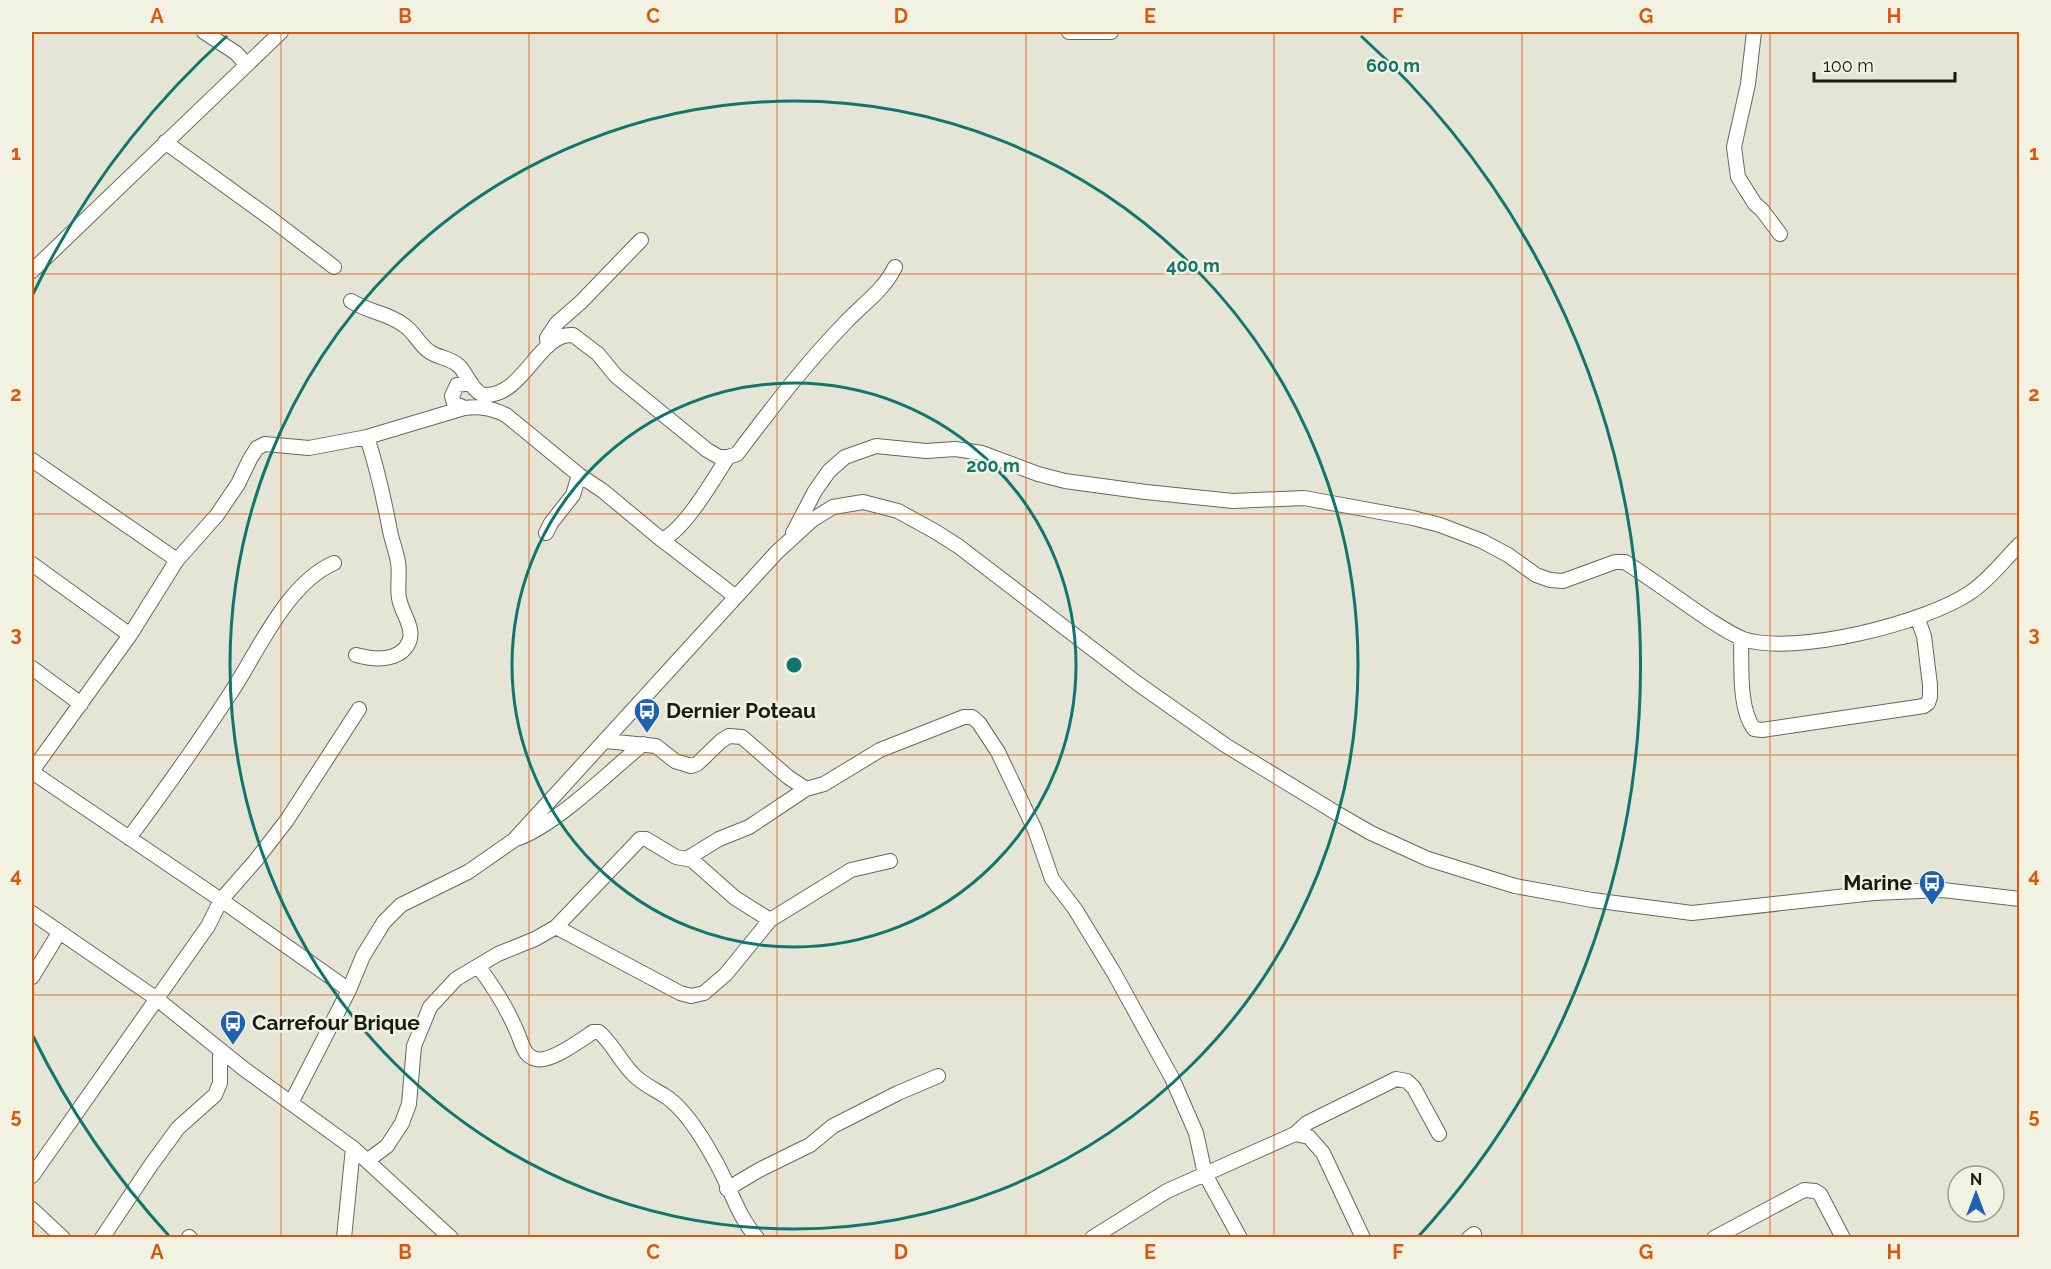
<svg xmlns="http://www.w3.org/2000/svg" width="2051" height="1269" viewBox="0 0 2051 1269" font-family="Raleway,sans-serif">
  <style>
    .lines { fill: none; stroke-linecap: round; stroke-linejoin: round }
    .minor-casing { stroke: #68685a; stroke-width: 16 }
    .minor { stroke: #fff; stroke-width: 14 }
    .grid { fill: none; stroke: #de560c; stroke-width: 1.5; stroke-opacity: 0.55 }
    .ring { fill: none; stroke: #0f766e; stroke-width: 3 }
    .labels { text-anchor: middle; stroke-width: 5; stroke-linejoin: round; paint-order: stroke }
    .poi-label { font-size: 21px; font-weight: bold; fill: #1a1a14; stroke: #f2f2e2; text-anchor: start }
    .centre { fill: #0f766e; stroke: #f2f2e2; stroke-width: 3 }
    .ring-label { font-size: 18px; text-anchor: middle; font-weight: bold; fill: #0f766e; stroke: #f2f2e2; stroke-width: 5; stroke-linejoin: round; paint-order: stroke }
    .neatline { fill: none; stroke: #de560c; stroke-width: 2 }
    .grid-label { font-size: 20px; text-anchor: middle; font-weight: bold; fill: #de560c }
  </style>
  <rect width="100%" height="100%" fill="#e4e5d5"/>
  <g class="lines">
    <g class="minor-casing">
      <path id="minor" d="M204 32 236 53 246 64
        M1069 32H1111
        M1754 32 1748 84 1734 147 1738 177 1755 204 1762 210 1780 234
        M165 142 270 218 334 267
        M32 271 281 32
        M351 301C368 312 389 313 405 326 415 333 420 346 430 352 439 358 451 358 459 366 467 373 473 395 486 395 524 395 540 332 573 335L598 354 616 376 707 450 719 457H728L737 454C771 409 806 363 846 322 863 304 884 290 895 267
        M548 346 547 338 557 323 581 302 641 240
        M464 408 454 403 452 396 457 385 471 383
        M32 460 177 560
        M579 475 603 491 662 540 736 597
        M793 533 815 491 829 471 845 457 876 446 926 451 955 449 982 453 1038 474 1065 481 1146 492 1233 501 1304 498 1413 518 1440 525 1482 541 1508 555 1536 575 1550 580 1563 581 1615 562H1625C1653 580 1680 600 1708 619 1719 626 1731 634 1743 639 1795 656 1926 623 1971 592 1989 580 2004 560 2020 544
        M662 540C686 528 713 480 728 457
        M32 564 130 635
        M1741 638C1742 663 1738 708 1754 729L1762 730 1924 706 1928 703 1930 697V685L1924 636 1917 617
        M356 655C374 660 400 662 409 642 415 628 401 612 399 598 397 587 400 574 398 562 396 551 392 541 390 531 384 499 377 468 367 437
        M32 668 81 704
        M606 741 656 746 675 761 691 766 697 764 721 741 729 736 742 737 788 777 806 789 824 784 880 750 964 717H972L979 723 998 752 1035 830 1052 879 1075 909 1114 973 1172 1078 1196 1133 1205 1174 1240 1238
        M32 771 130 635 177 560 217 515 238 484 250 459 257 448 265 444 309 448 367 437 464 408C481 406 491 408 506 415L579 475 573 495 551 523 546 533
        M32 772 221 900 349 990
        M129 838C164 791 198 743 230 694 258 652 286 584 334 563
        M519 838C558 823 609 772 643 744
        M688 858 719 839 749 827 806 789
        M32 913 157 999 244 1069 353 1148 451 1238
        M556 927 680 993 691 996 704 993 726 974 770 920 851 870 890 861
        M478 966C496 990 511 1014 521 1042 524 1050 527 1057 536 1059 550 1063 581 1040 593 1032H599C612 1043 619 1059 631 1072 641 1084 655 1089 668 1098 687 1112 702 1137 713 1157 729 1183 736 1214 757 1238
        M32 977 59 933
        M291 1103 349 990 363 956 384 922 401 905 468 872 514 840 777 552 812 520 833 507 863 502 898 511 936 532 958 546 1137 683 1225 745 1338 814 1371 833 1428 859 1515 886 1592 900 1692 913 1874 893 1943 890 2020 899
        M1295 1134 1309 1137 1323 1153 1363 1238
        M367 1161 387 1146 402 1123 409 1104 414 1046 430 1007 456 979 498 954 535 939 556 927 640 839H646L676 857 692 860 735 898 770 920
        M32 1176 208 926 221 900 256 860 287 820 359 709
        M727 1189 761 1169 810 1145 833 1126 898 1093 938 1076
        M32 1209 63 1238
        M189 1237 190 1238
        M102 1238 151 1165 178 1128 215 1095 220 1083V1050
        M344 1238 353 1148
        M1092 1238 1167 1191 1295 1134 1307 1123 1396 1079 1407 1081 1414 1088 1439 1134
        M1469 1238 1474 1234
        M1714 1238 1804 1190 1815 1191 1820 1194 1843 1238"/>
    </g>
    <use href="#minor" class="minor"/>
  </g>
  <path class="grid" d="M281 32V1238M529 32V1238M777 32V1238M1026 32V1238M1274 32V1238M1522 32V1238M1770 32V1238M32 274H2020M32 514H2020M32 755H2020M32 995H2020"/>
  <g class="ring">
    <circle cx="794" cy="665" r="282"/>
    <circle cx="794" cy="665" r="564"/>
    <path d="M170 1237A847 847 0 0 1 33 1036M33 294A847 847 0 0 1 227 36M1361 36A847 847 0 0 1 1418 1237"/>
  </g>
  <defs>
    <g id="bus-pin" transform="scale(1.35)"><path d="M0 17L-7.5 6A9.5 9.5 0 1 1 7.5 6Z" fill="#2060b1" stroke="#f2f2e2"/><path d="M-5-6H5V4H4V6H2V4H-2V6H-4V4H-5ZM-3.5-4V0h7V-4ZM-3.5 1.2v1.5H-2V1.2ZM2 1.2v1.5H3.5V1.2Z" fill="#fff"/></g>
  </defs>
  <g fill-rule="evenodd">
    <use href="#bus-pin" x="647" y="711"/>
    <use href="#bus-pin" x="1932" y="883"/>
    <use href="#bus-pin" x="233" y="1023"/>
  </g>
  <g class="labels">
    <g class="poi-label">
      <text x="666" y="718">Dernier Poteau</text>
      <text x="1912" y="890" text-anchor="end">Marine</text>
      <text x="252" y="1030">Carrefour Brique</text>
    </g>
  </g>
  <circle cx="794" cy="665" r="9" class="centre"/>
  <g class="ring-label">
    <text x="1393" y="72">600 m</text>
    <text x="1193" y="272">400 m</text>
    <text x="993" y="472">200 m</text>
  </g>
  <rect width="2051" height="1269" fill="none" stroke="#f2f2e2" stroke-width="66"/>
  <g transform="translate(1976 1194)"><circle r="28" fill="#f2f2e2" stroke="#9c9c90" stroke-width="1.5"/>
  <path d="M0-4.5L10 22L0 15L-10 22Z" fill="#2060b1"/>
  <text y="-9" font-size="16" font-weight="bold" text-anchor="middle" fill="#1a1a14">N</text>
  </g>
  <path d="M1814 72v9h141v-9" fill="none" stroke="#1a1a14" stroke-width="3"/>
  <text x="1823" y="72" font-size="18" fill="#1a1a14" stroke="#f2f2e2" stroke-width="4.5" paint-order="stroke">100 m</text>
  <rect x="33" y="33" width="1985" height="1203" class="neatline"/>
  <g class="grid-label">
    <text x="157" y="23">A</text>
    <text x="405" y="23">B</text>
    <text x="653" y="23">C</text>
    <text x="901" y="23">D</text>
    <text x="1150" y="23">E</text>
    <text x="1398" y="23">F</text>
    <text x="1646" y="23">G</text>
    <text x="1894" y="23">H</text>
    <text x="16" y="160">1</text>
    <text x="2034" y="160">1</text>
    <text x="16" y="401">2</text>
    <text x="2034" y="401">2</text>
    <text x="16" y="641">3</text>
    <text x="2034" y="641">3</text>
    <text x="16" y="882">4</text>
    <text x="2034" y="882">4</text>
    <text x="16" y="1123">5</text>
    <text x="2034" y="1123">5</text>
    <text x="157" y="1259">A</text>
    <text x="405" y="1259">B</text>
    <text x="653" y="1259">C</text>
    <text x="901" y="1259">D</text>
    <text x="1150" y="1259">E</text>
    <text x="1398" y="1259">F</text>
    <text x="1646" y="1259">G</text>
    <text x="1894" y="1259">H</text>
  </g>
</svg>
